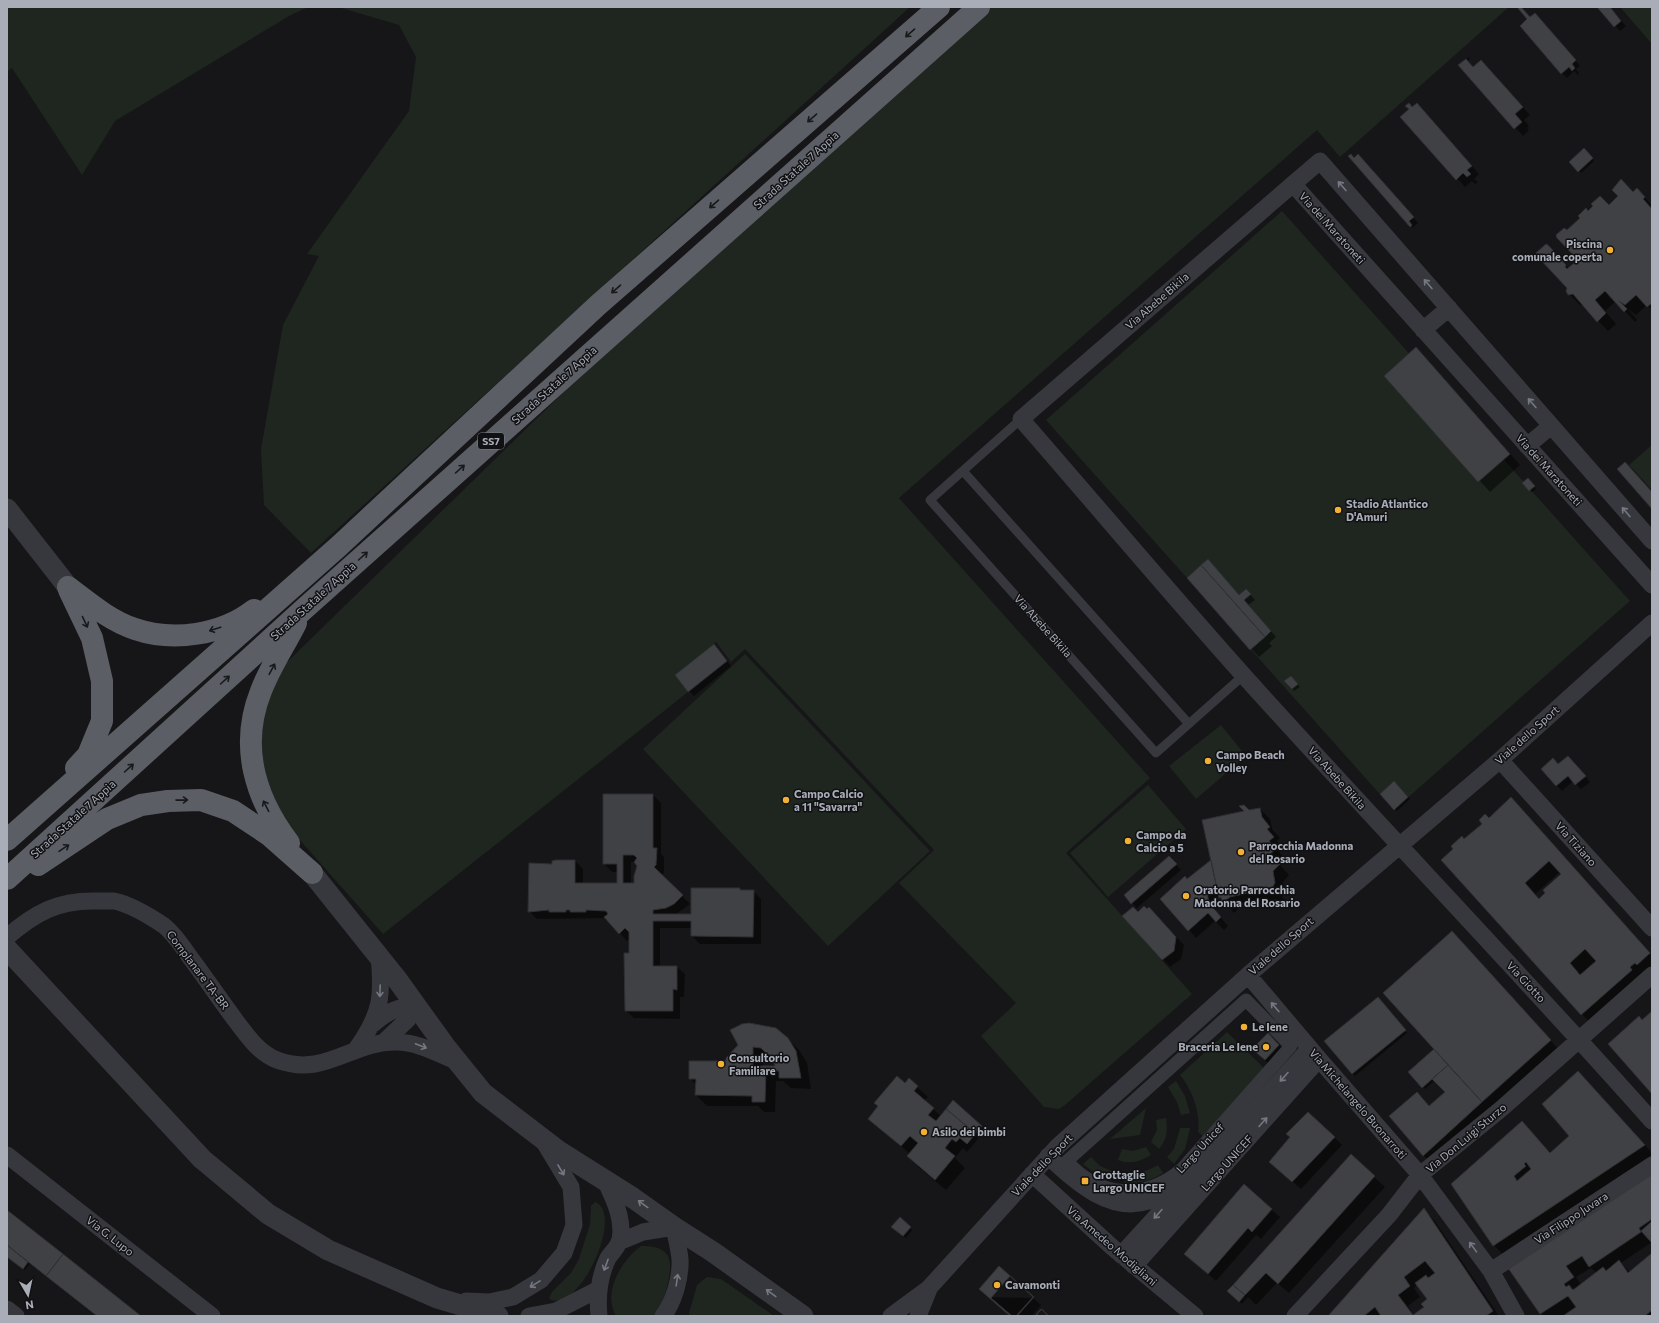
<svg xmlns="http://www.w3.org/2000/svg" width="1659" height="1323" viewBox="0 0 1659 1323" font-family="Commissioner,sans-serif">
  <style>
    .green { fill: #1e261f }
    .shadow { fill: #0007; fill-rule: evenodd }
    .building { fill: #404145; stroke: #303034; fill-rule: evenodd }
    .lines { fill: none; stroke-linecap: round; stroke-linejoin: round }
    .service { stroke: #37383d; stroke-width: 9 }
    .pedestrian { stroke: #37383d; stroke-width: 13 }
    .minor { stroke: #37383d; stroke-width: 17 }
    .tertiary { stroke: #37383d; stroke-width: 21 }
    .trunk { stroke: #5b5e65; stroke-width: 22 }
    .oneway { stroke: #18191b }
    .oneway2 { stroke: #757881 }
    .poi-dot { fill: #f2b134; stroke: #111113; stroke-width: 1.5 }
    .labels { text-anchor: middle; stroke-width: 3; stroke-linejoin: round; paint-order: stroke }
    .shield { fill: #111113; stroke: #7b7e86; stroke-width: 1 }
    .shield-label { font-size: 10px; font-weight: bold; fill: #a8adb8 }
    .street-label { font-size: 11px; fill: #a8adb8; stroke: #111113 }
    .poi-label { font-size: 11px; font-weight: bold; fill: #a8adb8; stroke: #111113; text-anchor: start }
  </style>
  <rect width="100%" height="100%" fill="#161618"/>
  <path class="green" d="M7 7H308L289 16 115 121 82 175 12 68 7 72Z
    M338 7H910L311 553 264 505 261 449 283 325 319 256 307 254 409 111 416 57 399 25Z
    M991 7H1509L1340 157 1317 130 899 498 1150 778 1066 853 1192 994 1065 1105 1059 1109 1044 1107 981 1036 1016 1003 899 883 934 850 745 649 731 662 716 642 675 675 688 692 383 934 275 812 257 735 280 669 571 385Z
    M1620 7H1652V44Z
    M1282 211 1630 601 1394 810 1046 420Z
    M1652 445V490L1629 465Z
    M745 654 930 851 828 946 643 749Z
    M1221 725 1246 756 1196 799 1169 766Z
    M1148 785 1186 829 1108 897 1070 853Z
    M1227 1032 1266 1070 1204 1137 1198 1132C1201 1114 1192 1089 1180 1075Z
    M1176 1081 1185 1096 1190 1113 1181 1115 1177 1102 1168 1087Z
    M1146 1108 1140 1135 1110 1139Z
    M1166 1118C1168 1129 1167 1140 1159 1149L1151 1142 1157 1130 1156 1120Z
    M1180 1128H1190V1129L1185 1149 1174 1164 1167 1157 1174 1149Z
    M1146 1147 1151 1155C1141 1161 1130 1165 1118 1160L1122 1149 1133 1151Z
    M1091 1157 1100 1166 1114 1172 1111 1181 1097 1175 1083 1164Z
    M1158 1165 1163 1173C1151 1181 1138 1184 1124 1183L1125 1174C1137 1175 1147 1171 1158 1165Z
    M595 1202C624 1212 583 1309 551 1300L549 1298 552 1292 571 1273 579 1259 590 1224 591 1206Z
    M641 1246C673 1246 673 1261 667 1287 664 1297 662 1308 655 1316H616C602 1292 622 1260 641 1246Z
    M707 1277 721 1279 774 1316H690L689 1313 697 1285Z"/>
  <path class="shadow" d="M1519 7 1530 18 1540 19 1580 66 1576 69 1579 73 1578 75 1574 71 1567 78 1562 73Z
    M1598 7H1609L1626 26 1620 31Z
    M1469 57 1470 58 1468 61 1473 68 1481 61 1530 115 1524 120 1529 126 1527 128 1529 130 1523 136 1460 66Z
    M1417 104 1479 174 1474 179 1478 182 1475 184 1472 181 1465 187 1402 117Z
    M1584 150 1594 161 1581 173 1571 162Z
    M1350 156 1354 159 1363 160 1418 223 1413 227 1416 231Z
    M1637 190 1652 205V310L1647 305 1636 315 1627 308 1637 320 1635 322 1616 301 1605 311 1616 324 1608 331 1583 305H1580L1569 294 1559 258 1569 269 1579 260 1567 232 1589 212 1609 206Z
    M1426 359 1520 465 1490 492 1385 376Z
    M1528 480 1536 489 1532 492 1524 484Z
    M1188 578 1240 596 1246 590 1255 600 1248 605 1276 637 1269 643 1272 646 1259 657Z
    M714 645 731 666 694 696 689 691Z
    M1291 677 1300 687 1294 691 1286 681Z
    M1573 762 1590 782 1581 789 1573 781 1562 791 1542 769Z
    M1394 782 1410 799 1397 811 1381 794Z
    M653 795 661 803V854L664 857V873L661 875 690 904 675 915H692L739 889 742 891H753L761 899V944H700L692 936V928H660V967H677L685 974 684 997H680V1019L634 1018 626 1011 630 939 627 941 606 918 537 919 529 911 553 865 575 861 583 869V884H618V872H612L604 864ZM631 862H636L638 866 635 884H631Z
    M1260 809 1270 819 1272 829 1280 838 1277 841 1284 848 1279 852 1286 860 1280 865 1289 875 1283 882 1285 894 1282 897 1286 901 1282 905 1276 899 1240 907 1234 913 1219 896 1215 900 1216 912 1228 926 1224 930 1215 921 1196 938 1189 930 1187 880 1212 861 1249 811Z
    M1522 809 1652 956V971L1592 1025 1582 1014 1465 840 1489 819ZM1560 872 1562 874 1540 900 1535 894Z
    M1174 862 1181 870 1137 908 1132 903Z
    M1138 913 1157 916 1184 945 1181 959 1170 967 1124 916Z
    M1462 943 1560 1051 1431 1163 1423 1155 1429 1107 1446 1092 1435 1080 1425 1089 1409 1072 1435 1049Z
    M1380 1000 1407 1033 1355 1076 1326 1042Z
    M788 1039 799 1050 807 1063 811 1089 791 1088 783 1081H776L775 1112H764L758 1106H707L696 1095V1085L690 1078 727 1062 739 1045ZM763 1057 772 1059 776 1067H763Z
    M1273 1039 1284 1050 1270 1065 1253 1049Z
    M1578 1072 1652 1153V1158L1504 1256 1494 1245 1522 1122 1551 1153 1570 1136Z
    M906 1084 917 1087 928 1097 924 1101 941 1116 953 1101 984 1129 977 1137 978 1139 967 1152 963 1148 955 1158 965 1168 946 1190 918 1167 908 1156 910 1154 869 1118Z
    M1334 1137 1342 1145 1301 1189 1278 1169Z
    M1652 1174V1242L1621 1263 1630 1272 1652 1254V1316H1543L1510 1268ZM1591 1268 1597 1273 1581 1285 1576 1277Z
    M1374 1177 1385 1187 1289 1293 1277 1283 1256 1305 1248 1297 1242 1304 1228 1291Z
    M1244 1186 1280 1217 1261 1239 1256 1235 1216 1281 1193 1261Z
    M1424 1210 1434 1220 1499 1316H1330ZM1417 1285 1428 1300 1425 1307 1414 1315 1408 1306 1420 1297 1414 1288Z
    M7 1212 140 1316H96L30 1264 25 1270 7 1256Z
    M900 1218 912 1230 906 1238 893 1227Z
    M988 1297 1033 1298 1041 1305 1032 1316H1010Z"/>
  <path class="building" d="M1517 7H1521L1530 17 1535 13 1576 60 1572 64 1575 68 1572 71 1569 67 1561 74 1520 26 1527 19Z
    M1597 7H1610L1621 21 1614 27Z
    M1466 59 1473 67 1481 60 1523 107 1515 114 1522 122 1514 129 1458 65Z
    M1409 103 1412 107 1417 103 1472 166 1467 170 1471 174 1467 177 1463 173 1456 180 1400 117 1409 109 1405 106Z
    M1584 148 1593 158 1578 172 1569 162Z
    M1351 154 1354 158 1358 154 1414 217 1409 221 1412 225 1410 227 1348 156Z
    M1621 179 1633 192 1637 188 1645 197 1643 199 1652 209V303L1647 307 1636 295 1625 305 1619 301 1627 309 1624 312 1605 291 1595 300 1606 313 1597 322 1573 294 1568 295 1566 291 1567 288 1537 256 1539 255 1536 253 1546 244 1549 246 1566 265 1565 267 1567 269 1578 260 1557 238 1556 235 1564 228 1567 230 1580 218 1578 216 1586 208 1588 211 1593 206 1591 204 1600 196 1609 205 1618 196 1612 190Z
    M1416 347 1510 454 1478 482 1384 376Z
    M1625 462 1652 492V509L1617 469Z
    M1528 478 1535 486 1529 491 1522 483Z
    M1208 559 1239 595 1246 589 1251 594 1244 600 1271 631 1265 637 1201 565Z
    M1201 565 1265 637 1250 650 1187 578Z
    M714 644 727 661 688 692 675 675Z
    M1291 676 1298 684 1292 689 1284 681Z
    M1568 756 1586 776 1575 785 1568 776 1556 786 1541 769 1553 758 1558 764Z
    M1394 781 1408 797 1394 810 1380 794Z
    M603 794H653V848H657L656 865 654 867 683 895 674 904 666 908 653 910V914H691V888H740V890H754L753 937 691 936V921H653V966H677V990L673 989V1011H625L624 953H629V932L625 928 619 934 604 917 608 914 606 911 586 910V912H570V910H566V912H549V910L528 912 529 863 552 864V861L556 860H575V883H617V864H603ZM623 855H634L637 858 634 862 637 866 634 876V883H623Z
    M1511 797 1650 953 1637 965 1635 963 1630 967 1632 970 1581 1015 1441 860 1453 849 1451 846 1462 836 1464 839 1482 824 1479 820 1485 814 1489 818ZM1549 861 1561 874 1543 890 1545 893 1539 899 1525 883ZM1585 949 1596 961 1580 975 1570 963Z
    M1244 805 1249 810 1260 808 1262 817 1270 827 1267 829 1274 837 1269 841 1276 849 1269 855 1270 860 1274 857 1280 864 1273 871 1275 883 1273 886 1276 890 1271 895 1265 889 1230 897 1222 903 1221 897 1219 898 1202 820 1244 811 1239 806Z
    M1169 856 1177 864 1131 904 1124 895Z
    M1211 860 1216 884 1207 892 1209 903 1221 917 1216 922 1208 913 1188 931 1160 899 1185 876 1187 879Z
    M1144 906 1147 909 1149 907 1176 937 1174 951 1162 960 1122 916 1133 907 1138 912Z
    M1452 931 1551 1040 1482 1102 1383 993Z
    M1378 997 1406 1030 1352 1074 1324 1041Z
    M1652 1011V1094L1608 1044 1639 1016 1642 1020Z
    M749 1023 776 1028 788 1038 796 1051 801 1078H779V1071H766L765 1102H752V1096L695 1095 696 1079H689V1061H726V1058L738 1045 730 1030 742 1024ZM753 1047 761 1048 765 1052 770 1055 775 1066H753Z
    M1268 1033 1279 1045 1265 1060 1252 1049Z
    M1434 1049 1448 1065 1422 1088 1408 1072Z
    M1448 1065 1482 1102 1423 1156 1389 1116 1417 1092 1429 1106 1445 1092 1432 1079Z
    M1578 1071 1645 1145 1493 1246 1451 1184 1522 1121 1550 1153 1569 1136 1542 1104ZM1526 1162 1531 1169 1517 1181 1514 1176 1526 1166 1524 1164Z
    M897 1076 905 1083 909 1078 918 1086 914 1091 934 1108 928 1115 936 1121 946 1109 969 1128 956 1142 952 1139 945 1148 955 1156 935 1180 907 1156 918 1143 910 1136 901 1146 868 1119 878 1106 874 1103Z
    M953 1100 982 1126 967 1144 960 1138 969 1128 946 1109Z
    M1308 1112 1335 1137 1292 1182 1269 1162 1290 1137 1286 1134Z
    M1351 1154 1375 1176 1278 1284 1266 1273 1245 1295 1233 1285Z
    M1652 1173V1219L1639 1228 1641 1232 1589 1267 1582 1256 1566 1266 1574 1277 1564 1284 1566 1287 1569 1285 1573 1290 1603 1267 1606 1271 1619 1260 1628 1273 1652 1253V1310L1645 1316H1563L1576 1307 1568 1296 1540 1314 1508 1268Z
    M1244 1184 1272 1209 1252 1232 1248 1228 1208 1274 1184 1254Z
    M1424 1208 1493 1311 1486 1316H1381L1375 1307 1364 1316H1328ZM1425 1261 1435 1273 1428 1278 1426 1275 1415 1283 1427 1299 1421 1304 1424 1307 1413 1315 1398 1295 1410 1286 1404 1277Z
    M7 1210 63 1254 46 1276 7 1245Z
    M900 1217 911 1227 903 1236 891 1227Z
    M1651 1222 1652 1223 1651 1242 1641 1231Z
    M7 1245 28 1262 23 1269 7 1257Z
    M63 1254 141 1316H97L46 1276Z
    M999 1266 1034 1297 1017 1316H1010L979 1289Z
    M1010 1276 1033 1297 1016 1316H1012L991 1298Z
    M1233 1285 1245 1295 1239 1302 1227 1291Z
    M1041 1309 1049 1316H1035Z
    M1042 1309 1048 1316H1039L1037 1314Z"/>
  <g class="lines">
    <path class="service" d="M1021 419 930 500 1156 753 1244 675
      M963 471 1189 724"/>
    <path class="pedestrian" d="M1246 1000 1291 1046 1182 1169C1144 1201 1099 1197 1067 1161Z"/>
    <path class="minor" d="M1293 184 1021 419C1096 505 1169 592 1245 677 1379 826 1519 971 1652 1121
      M1423 330 1449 308
      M1527 446 1551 426
      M1652 541 1320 161 1293 184 1652 585
      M1500 760 1652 928
      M7 937C35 913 58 900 96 901 102 901 109 901 114 901 129 904 151 917 163 925 175 934 184 949 192 960 207 980 221 1001 236 1021 248 1037 259 1053 277 1060 325 1078 352 1041 396 1042 417 1042 437 1053 456 1061
      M1248 975 1319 1059 1420 1175 1491 1271 1516 1316
      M373 1024C387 1012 398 1006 416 1006
      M383 1043 408 1019 416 1006
      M357 1048C381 1014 383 997 379 956
      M7 1155 212 1316
      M1048 1156C1075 1181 1109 1214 1149 1201 1159 1199 1168 1192 1177 1187
      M1032 1174 1112 1247 1195 1316
      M619 1242 643 1232 674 1227C676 1238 679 1248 680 1259 681 1277 674 1302 663 1316
      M1121 1255 1310 1048
      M1134 1266 1319 1059
      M1491 1271 1652 1165
      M466 1301 489 1302 513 1297 541 1280 564 1253 574 1225 571 1187 544 1142
      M7 1309 16 1316
      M529 1316 556 1311 597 1290
      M599 1316C597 1296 599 1277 608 1258 612 1252 618 1247 620 1240 624 1219 614 1199 605 1180
      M891 1316 929 1288 1058 1146 1248 975 1500 760 1652 623
      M918 1316 929 1289
      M1295 1316 1389 1215 1420 1175 1501 1109 1652 975"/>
    <path class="tertiary" d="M7 509 68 587
      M312 873 396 978 445 1046 483 1093 560 1152 633 1198 674 1227 713 1252 803 1316
      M7 949 202 1159 268 1214 328 1250 437 1298 498 1316"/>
    <path class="trunk" d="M68 587C88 602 110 621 135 629 173 642 222 635 254 610
      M69 590 92 638 102 681V721L88 755 76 768
      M7 840 339 546 598 305 939 7
      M289 843C255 798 239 746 261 691 270 667 285 645 296 623
      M38 865 107 819 141 805 168 801 201 800 233 811 269 835 312 873
      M7 879 304 609 979 7"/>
  </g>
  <defs><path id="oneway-shaft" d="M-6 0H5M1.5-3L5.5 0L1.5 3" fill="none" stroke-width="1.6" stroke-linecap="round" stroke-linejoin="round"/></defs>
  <g class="oneway">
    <use href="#oneway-shaft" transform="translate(910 33) rotate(139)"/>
    <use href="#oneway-shaft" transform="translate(812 118) rotate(139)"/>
    <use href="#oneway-shaft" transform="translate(714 204) rotate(139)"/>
    <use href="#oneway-shaft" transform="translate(616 289) rotate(139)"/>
    <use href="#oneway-shaft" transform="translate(460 469) rotate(-42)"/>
    <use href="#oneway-shaft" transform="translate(363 556) rotate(-42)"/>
    <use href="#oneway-shaft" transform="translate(85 622) rotate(65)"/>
    <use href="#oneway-shaft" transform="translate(215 629) rotate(162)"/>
    <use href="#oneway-shaft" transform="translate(272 669) rotate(-62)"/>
    <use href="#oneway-shaft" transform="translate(225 680) rotate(-42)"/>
    <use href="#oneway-shaft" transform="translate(129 768) rotate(-42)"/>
    <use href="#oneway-shaft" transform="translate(182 800) rotate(-1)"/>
    <use href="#oneway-shaft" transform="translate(266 806) rotate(-117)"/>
    <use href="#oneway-shaft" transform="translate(64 848) rotate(-34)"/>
  </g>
  <g class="oneway2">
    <use href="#oneway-shaft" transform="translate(1342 186) rotate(-131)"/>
    <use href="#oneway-shaft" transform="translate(1428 284) rotate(-131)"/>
    <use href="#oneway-shaft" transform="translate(1532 403) rotate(-131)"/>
    <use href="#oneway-shaft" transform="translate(1626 512) rotate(-131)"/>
    <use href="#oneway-shaft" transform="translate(380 991) rotate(92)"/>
    <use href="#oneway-shaft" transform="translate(1275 1007) rotate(-130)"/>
    <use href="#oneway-shaft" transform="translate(421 1046) rotate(21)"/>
    <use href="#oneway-shaft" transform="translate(1284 1077) rotate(132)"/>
    <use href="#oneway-shaft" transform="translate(1263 1122) rotate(-48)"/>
    <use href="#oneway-shaft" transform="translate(561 1170) rotate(59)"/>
    <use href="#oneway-shaft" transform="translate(643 1204) rotate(-144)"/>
    <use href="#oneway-shaft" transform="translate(1158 1214) rotate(132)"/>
    <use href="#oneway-shaft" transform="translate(1473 1247) rotate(-126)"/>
    <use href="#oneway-shaft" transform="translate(606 1265) rotate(110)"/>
    <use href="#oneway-shaft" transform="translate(677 1280) rotate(-82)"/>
    <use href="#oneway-shaft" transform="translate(535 1284) rotate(148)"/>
    <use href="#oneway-shaft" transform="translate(771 1293) rotate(-144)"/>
  </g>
  <g class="poi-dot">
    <circle cx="1610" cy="250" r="4"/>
    <circle cx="1338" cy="510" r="4"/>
    <circle cx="1208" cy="761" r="4"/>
    <circle cx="786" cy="800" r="4"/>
    <circle cx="1128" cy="841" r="4"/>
    <circle cx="1241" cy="852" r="4"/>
    <circle cx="1186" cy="896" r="4"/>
    <circle cx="1244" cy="1027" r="4"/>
    <circle cx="1266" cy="1047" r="4"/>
    <circle cx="721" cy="1064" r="4"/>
    <circle cx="924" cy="1132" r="4"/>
    <rect x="1081" y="1177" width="8" height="8" rx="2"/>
    <circle cx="997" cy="1285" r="4"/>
  </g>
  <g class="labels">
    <rect class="shield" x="478" y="433" width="26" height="16" rx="3"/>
    <g class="shield-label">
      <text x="491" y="445">SS7</text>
    </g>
    <g class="street-label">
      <text transform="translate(796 170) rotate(-42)" y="4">Strada Statale 7 Appia</text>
      <text transform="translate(1332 228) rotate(48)" y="4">Via dei Maratoneti</text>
      <text transform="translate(1157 301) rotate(-41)" y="4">Via Abebe Bikila</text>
      <text transform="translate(554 385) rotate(-42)" y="4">Strada Statale 7 Appia</text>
      <text transform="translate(1549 470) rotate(48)" y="4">Via dei Maratoneti</text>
      <text transform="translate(313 601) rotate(-42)" y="4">Strada Statale 7 Appia</text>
      <text transform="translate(1043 626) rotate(48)" y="4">Via Abebe Bikila</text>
      <text transform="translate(1527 735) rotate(-42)" y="4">Viale dello Sport</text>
      <text transform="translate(1337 778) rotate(48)" y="4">Via Abebe Bikila</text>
      <text transform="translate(73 819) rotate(-42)" y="4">Strada Statale 7 Appia</text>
      <text transform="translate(1576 844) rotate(48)" y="4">Via Tiziano</text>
      <text transform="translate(1281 946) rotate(-41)" y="4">Viale dello Sport</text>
      <text transform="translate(198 970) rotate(53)" y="4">Complanare TA-BR</text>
      <text transform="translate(1526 982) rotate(47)" y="4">Via Giotto</text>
      <text transform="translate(1358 1104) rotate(49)" y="4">Via Michelangelo Buonarroti</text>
      <text transform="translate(1466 1138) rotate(-40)" y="4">Via Don Luigi Sturzo</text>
      <text transform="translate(1200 1148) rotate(-47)" y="4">Largo Unicef</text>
      <text transform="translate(1227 1163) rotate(-48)" y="4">Largo UNICEF</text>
      <text transform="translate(1042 1165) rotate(-46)" y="4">Viale dello Sport</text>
      <text transform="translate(1571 1218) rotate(-33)" y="4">Via Filippo Juvara</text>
      <text transform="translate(110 1236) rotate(38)" y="4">Via G. Lupo</text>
      <text transform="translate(1112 1246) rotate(41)" y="4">Via Amedeo Modigliani</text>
    </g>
    <g class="poi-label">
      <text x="1602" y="248" text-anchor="end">Piscina<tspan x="1602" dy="13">comunale coperta</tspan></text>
      <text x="1346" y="508">Stadio Atlantico<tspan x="1346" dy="13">D'Amuri</tspan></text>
      <text x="1216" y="759">Campo Beach<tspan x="1216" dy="13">Volley</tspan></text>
      <text x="794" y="798">Campo Calcio<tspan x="794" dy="13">a 11 "Savarra"</tspan></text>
      <text x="1136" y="839">Campo da<tspan x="1136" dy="13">Calcio a 5</tspan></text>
      <text x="1249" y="850">Parrocchia Madonna<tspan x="1249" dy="13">del Rosario</tspan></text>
      <text x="1194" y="894">Oratorio Parrocchia<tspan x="1194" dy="13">Madonna del Rosario</tspan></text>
      <text x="1252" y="1031">Le Iene</text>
      <text x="1258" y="1051" text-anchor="end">Braceria Le Iene</text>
      <text x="729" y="1062">Consultorio<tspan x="729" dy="13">Familiare</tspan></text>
      <text x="932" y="1136">Asilo dei bimbi</text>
      <text x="1093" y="1179">Grottaglie<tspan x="1093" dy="13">Largo UNICEF</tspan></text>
      <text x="1005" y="1289">Cavamonti</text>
    </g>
  </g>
  <rect width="1659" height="1323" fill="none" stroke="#a8adb8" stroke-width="16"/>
  <g transform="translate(28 1295) rotate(171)" stroke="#111113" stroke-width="3" paint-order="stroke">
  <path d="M0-3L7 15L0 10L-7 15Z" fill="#a8adb8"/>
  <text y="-6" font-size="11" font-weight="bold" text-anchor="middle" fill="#a8adb8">N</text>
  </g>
</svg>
